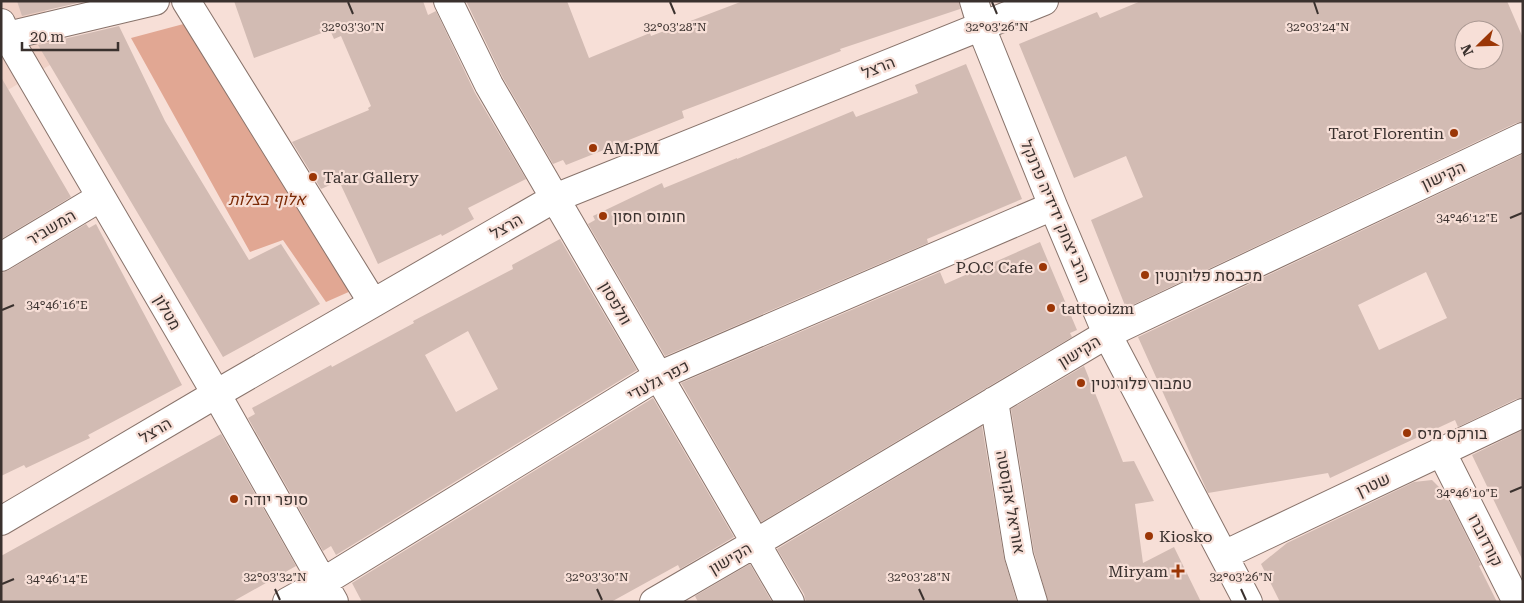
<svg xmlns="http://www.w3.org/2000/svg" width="1524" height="603" viewBox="0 0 1524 603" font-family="'Roboto Serif',Heebo,serif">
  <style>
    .built { fill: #f0d1c6 }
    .green { fill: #e1a793 }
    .building { fill: #d2bbb3; fill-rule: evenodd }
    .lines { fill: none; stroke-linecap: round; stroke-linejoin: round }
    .minor-casing { stroke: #88736b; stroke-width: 30 }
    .minor { stroke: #fff; stroke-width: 28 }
    .ticks { fill: none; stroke: #3a312e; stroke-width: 2 }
    .poi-dot { fill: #9b3606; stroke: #f7dfd7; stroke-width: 2 }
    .labels { text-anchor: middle; stroke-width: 4.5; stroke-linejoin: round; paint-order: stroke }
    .street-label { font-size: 16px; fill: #3a312e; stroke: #f7dfd7 }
    .poi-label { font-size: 16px; fill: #3a312e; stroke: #f7dfd7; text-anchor: start }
    .park-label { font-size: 16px; font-style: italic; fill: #7c2b07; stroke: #f7dfd7 }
    .ticks-label { font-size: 12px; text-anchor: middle; fill: #3a312e; stroke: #f7dfd7; stroke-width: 4.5; stroke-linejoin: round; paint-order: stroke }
  </style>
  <rect width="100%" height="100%" fill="#f7dfd7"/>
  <path class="built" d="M1 1H42L60 59 1 94Z"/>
  <path class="green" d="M206 18 369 283 326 302 283 240 250 252 131 38Z"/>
  <path class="building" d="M17 1H86L22 16Z
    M234 1H423L428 15 436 11 475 93 526 179 468 208 474 219 442 236 441 234 378 264 339 181 321 189 292 142 369 110 368 108 371 106 341 36 334 39 330 30 254 58Z
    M466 1H567L589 58 650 33 651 36 743 1H959L960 9 840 49 841 51 682 111 684 118 566 165 563 160 553 164 503 78Z
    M1141 1H1507L1523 38V122L1516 123 1126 308 1091 220 1143 197 1126 156 1074 178 1019 44 1097 12 1100 18ZM1464 30H1494V60H1464Z
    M119 26 165 121 249 260 281 244 320 304 223 357 38 45Z
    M966 64 1022 199 927 239 928 243 665 356 588 224 595 220 593 216 662 183 664 188 737 158V159L853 111 856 117 918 93 915 85Z
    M1 77 71 197 1 239Z
    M1523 154V398L1516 399 1458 427 1455 420 1330 478 1328 473 1208 493 1138 337ZM1426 272 1447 318 1379 350 1358 305Z
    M86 224 89 228 96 224 182 385 88 435 90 438 26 468 24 465 1 476V273L9 270Z
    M560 239 637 370 336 555 331 546 323 551 248 418 255 414 252 408 331 365 332 367 414 323 413 321 513 269 512 265ZM468 331 498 389 456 412 425 355Z
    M1040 242 1077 330 1070 333 1072 337 761 522 681 383 940 272 945 284Z
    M1084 366 1123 462 1134 461 1154 501 1135 504 1143 563 1174 547 1201 602H1048L1034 552 1011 409Z
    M653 398 734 537 680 569 678 565 611 602H362L352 583Z
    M982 426 1004 558 1017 602H806L804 594 777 549Z
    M1523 430V561L1472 455Z
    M221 434 296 566 232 602H1V556Z
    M1432 480 1445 493 1481 565 1479 566 1497 602H1280L1261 564 1287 543 1414 482Z
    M750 564 772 602H698L695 596Z"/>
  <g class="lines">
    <g class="minor-casing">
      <path id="minor" d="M186 1 373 303
        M448 1 489 85 790 602
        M974 1 985 37 1053 206 1107 334 1248 602
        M1 23 7 36 222 404 334 602
        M1 40 7 36 155 1
        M1 257 101 197
        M994 401 1019 556 1033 602
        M1441 451 1517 602
        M1 521 216 394 555 198 1044 1
        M1224 555 1523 413
        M287 602 323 582 658 376 1053 206
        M654 602 771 534 1107 334 1523 137"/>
    </g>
    <use href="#minor" class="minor"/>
  </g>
  <path class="ticks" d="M348 2 353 14M670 2 675 14M992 2 997 14M1314 2 1318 14M1510 218 1522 213M2 310 14 305M1510 492 1522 487M2 584 14 579M275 589 280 600M597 589 602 600M919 589 924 600M1241 589 1246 600"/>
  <g class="poi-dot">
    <circle cx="1454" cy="133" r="5"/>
    <circle cx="593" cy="148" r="5"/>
    <circle cx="313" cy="177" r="5"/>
    <circle cx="603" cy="216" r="5"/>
    <circle cx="1043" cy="267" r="5"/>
    <circle cx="1145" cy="275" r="5"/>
    <circle cx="1051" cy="308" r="5"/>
    <circle cx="1081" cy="383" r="5"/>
    <circle cx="1407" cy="433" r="5"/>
    <circle cx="234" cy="499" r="5"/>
    <circle cx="1149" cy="536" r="5"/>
    <path d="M1175.5 563.5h5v5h5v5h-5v5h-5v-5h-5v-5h5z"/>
  </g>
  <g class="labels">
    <g class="street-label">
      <text transform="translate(878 67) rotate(-22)" y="6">הרצל</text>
      <text transform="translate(1443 175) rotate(-25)" y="6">הקישון</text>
      <text transform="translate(1056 211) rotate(67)" y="6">הרב יצחק ידידיה פרנקל</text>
      <text transform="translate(506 226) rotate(-30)" y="6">הרצל</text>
      <text transform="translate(51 227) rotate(-31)" y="6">המשביר</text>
      <text transform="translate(616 303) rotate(60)" y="6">וולפסון</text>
      <text transform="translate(168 312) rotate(60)" y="6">מטלון</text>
      <text transform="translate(1079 351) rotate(-31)" y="6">הקישון</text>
      <text transform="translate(658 380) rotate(-28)" y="6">כפר גלעדי</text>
      <text transform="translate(155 430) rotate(-31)" y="6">הרצל</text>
      <text transform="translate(1373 484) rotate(-25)" y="6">שטרן</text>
      <text transform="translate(1011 502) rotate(80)" y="6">אוריאל אקוסטה</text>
      <text transform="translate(1486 540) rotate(63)" y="6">קורדוברו</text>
      <text transform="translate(730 558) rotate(-30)" y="6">הקישון</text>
    </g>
    <g class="poi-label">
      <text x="1444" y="139" text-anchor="end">Tarot Florentin</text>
      <text x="603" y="154">AM:PM</text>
      <text x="323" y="183">Ta'ar Gallery</text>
      <text x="613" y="222">חומוס חסון</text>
      <text x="1033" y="273" text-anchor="end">P.O.C Cafe</text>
      <text x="1155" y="281">מכבסת פלורנטין</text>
      <text x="1061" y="314">tattooizm</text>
      <text x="1091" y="389">טמבור פלורנטין</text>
      <text x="1417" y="439">בורקס מיס</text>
      <text x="244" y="505">סופר יודה</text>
      <text x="1159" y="542">Kiosko</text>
      <text x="1168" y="577" text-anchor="end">Miryam</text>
    </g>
    <g class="park-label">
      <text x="267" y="205">אלוף בצלות</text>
    </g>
  </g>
  <g class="ticks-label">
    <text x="353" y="31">32°03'30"N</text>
    <text x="675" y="31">32°03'28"N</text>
    <text x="997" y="31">32°03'26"N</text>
    <text x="1318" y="31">32°03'24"N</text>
    <text x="1467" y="222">34°46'12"E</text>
    <text x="57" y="309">34°46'16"E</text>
    <text x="1467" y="497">34°46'10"E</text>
    <text x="275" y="581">32°03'32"N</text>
    <text x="597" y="581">32°03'30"N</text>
    <text x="919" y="581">32°03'28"N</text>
    <text x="1241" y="581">32°03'26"N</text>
    <text x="57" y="583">34°46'14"E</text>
  </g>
  <rect width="1524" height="603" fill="none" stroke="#3a312e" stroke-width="5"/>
  <g transform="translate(1479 45) rotate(247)"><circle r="24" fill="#f7dfd7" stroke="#ab9993"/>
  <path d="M0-4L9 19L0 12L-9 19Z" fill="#9b3606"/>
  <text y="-8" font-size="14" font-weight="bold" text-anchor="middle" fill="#3a312e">N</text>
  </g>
  <path d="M22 42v8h96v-8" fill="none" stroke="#3a312e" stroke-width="2.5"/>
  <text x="30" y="42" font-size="15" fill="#3a312e" stroke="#f7dfd7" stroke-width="4" paint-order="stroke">20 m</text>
</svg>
